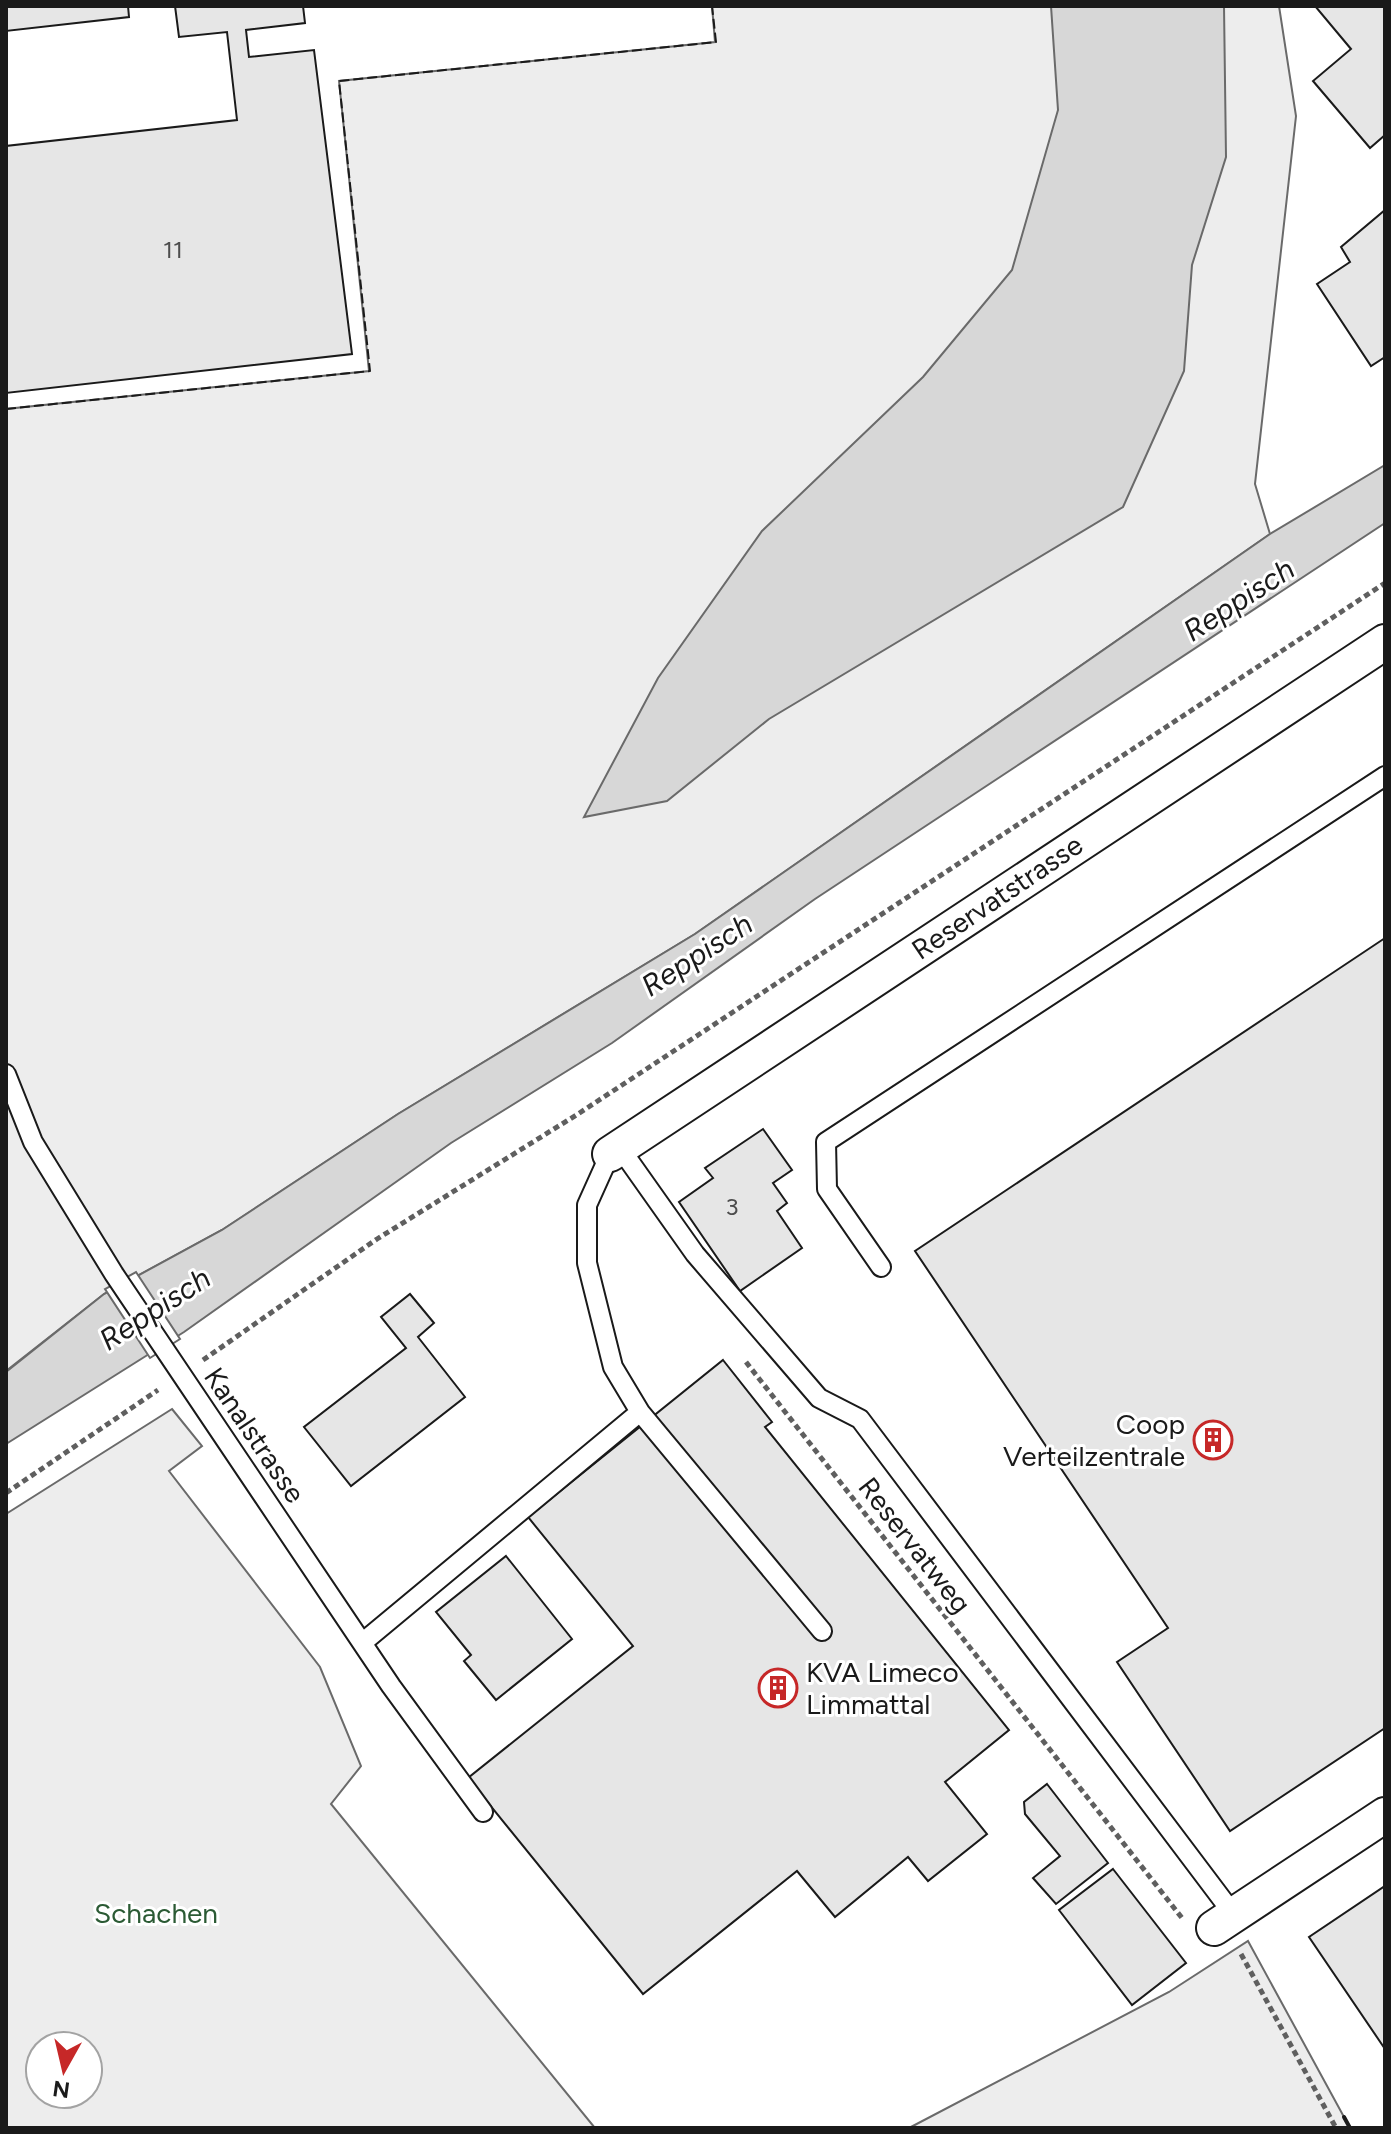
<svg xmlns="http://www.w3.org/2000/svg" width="1391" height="2134" viewBox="0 0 1391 2134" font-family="Figtree,sans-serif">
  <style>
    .built { fill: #ededed; stroke: #6a6a6a; stroke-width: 2; fill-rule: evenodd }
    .water { fill: #d7d7d7; stroke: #6a6a6a; stroke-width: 2 }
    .pier { fill: #fff; stroke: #6a6a6a; stroke-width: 2 }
    .building { fill: #e6e6e6; stroke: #1a1a1a; stroke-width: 2 }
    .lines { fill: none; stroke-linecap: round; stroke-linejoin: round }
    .service-casing { stroke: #1a1a1a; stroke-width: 22 }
    .minor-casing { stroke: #1a1a1a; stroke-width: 38 }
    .path { stroke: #5f5f5f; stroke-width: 5; stroke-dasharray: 6 4; stroke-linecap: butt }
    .service { stroke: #fff; stroke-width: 18 }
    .minor { stroke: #fff; stroke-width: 34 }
    .fence { stroke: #1a1a1a; stroke-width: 2; stroke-dasharray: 10 4; stroke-linecap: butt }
    .wall { stroke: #1a1a1a; stroke-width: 4 }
    .labels { text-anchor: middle; stroke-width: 6; stroke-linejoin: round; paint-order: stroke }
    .number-label { font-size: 24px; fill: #4d4d4d }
    .street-label { font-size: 28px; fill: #1a1a1a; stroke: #fff }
    .poi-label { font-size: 28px; fill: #1a1a1a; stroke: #fff; text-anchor: end }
    .park-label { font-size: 28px; fill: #2b5a34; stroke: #fff }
    .water-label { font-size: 30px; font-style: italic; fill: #1a1a1a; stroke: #fff }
  </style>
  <rect width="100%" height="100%" fill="#fff"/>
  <path class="built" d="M712 6H1279L1296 116 1255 484 1270 534 695 934 398 1114 222 1230 104 1294 6 1371V409L369 371 339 81 715 42Z
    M172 1409 202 1446 169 1471 320 1667 361 1766 331 1804 595 2128H6V1514ZM88 2046V2094H40V2046Z
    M1248 1941 1350 2128H909L1169 1992Z"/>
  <path class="water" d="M1051 6H1224L1226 157 1192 265 1184 371 1123 507 769 719 667 801 584 817 658 678 762 531 923 377 1012 270 1058 110Z
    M1385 465V523L815 899 612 1043 451 1143 184 1332 6 1444V1372L104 1294 222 1230 398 1114 695 934 1270 534Z"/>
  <path class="pier" d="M136 1272 180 1339 150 1358 105 1289Z"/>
  <path class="building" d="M6 6H128L129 17 6 31Z
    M175 6H303L305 23 246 30 249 57 314 50 352 354 6 393V146L237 120 227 32 179 37Z
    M1315 6H1385V135L1370 148 1313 81 1351 49Z
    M1385 210V357L1371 366 1317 284 1350 262 1341 247Z
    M1385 938V1728L1230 1831 1117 1662 1168 1628 915 1251Z
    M763 1129 792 1170 773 1183 787 1203 777 1211 802 1248 740 1291 679 1202 713 1178 705 1168Z
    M410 1294 434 1323 418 1337 465 1397 351 1486 304 1427 406 1348 381 1317Z
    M723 1360 772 1422 765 1427 1009 1730 945 1782 987 1834 928 1881 908 1857 835 1917 797 1871 643 1994 468 1778 633 1646 528 1517Z
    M506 1556 572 1639 496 1700 464 1661 471 1655 436 1612Z
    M1047 1784 1108 1863 1056 1904 1033 1878 1060 1856 1025 1814 1024 1802Z
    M1113 1869 1186 1963 1132 2005 1059 1910Z
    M1385 1886V2049L1309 1937Z"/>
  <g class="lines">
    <g class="service-casing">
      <path id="service" d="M6 1074 33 1142 114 1274 391 1686 483 1812
        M620 1148 695 1254 819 1398 860 1419 1234 1915
        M610 1154 587 1205V1263L613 1367 640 1412 822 1631
        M881 1267 827 1189 826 1142 1385 776
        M362 1643 640 1412"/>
    </g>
    <g class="minor-casing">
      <path id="minor" d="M610 1154 1385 642
        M1214 1928 1385 1815"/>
    </g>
    <path class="path" d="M203 1360 377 1239 578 1114 1385 583
      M746 1362 1182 1918
      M6 1493 158 1390
      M1241 1954 1336 2128"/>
    <use href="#service" class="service"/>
    <use href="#minor" class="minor"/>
    <path class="fence" d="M6 409 370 371 339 81 716 42 712 6"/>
    <path class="wall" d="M1344 2117 1350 2128"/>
  </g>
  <defs>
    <g id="building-ring" transform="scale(2)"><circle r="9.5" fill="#fff" stroke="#c62828" stroke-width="1.5"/><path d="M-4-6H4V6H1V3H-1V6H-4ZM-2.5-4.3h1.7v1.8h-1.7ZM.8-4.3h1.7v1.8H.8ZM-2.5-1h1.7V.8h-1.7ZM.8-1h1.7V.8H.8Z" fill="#c62828"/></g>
  </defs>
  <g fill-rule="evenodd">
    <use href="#building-ring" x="1213" y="1440"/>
    <use href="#building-ring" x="778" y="1688"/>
  </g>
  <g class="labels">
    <g class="number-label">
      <text x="173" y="258">11</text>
      <text x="732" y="1215">3</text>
    </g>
    <g class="street-label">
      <text transform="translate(997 897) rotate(-34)" y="10">Reservatstrasse</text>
      <text transform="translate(255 1435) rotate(56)" y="10">Kanalstrasse</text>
      <text transform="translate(915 1545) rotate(52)" y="10">Reservatweg</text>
    </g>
    <g class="poi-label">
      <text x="1185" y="1434">Coop<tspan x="1185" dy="32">Verteilzentrale</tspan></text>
      <text x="806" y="1682" text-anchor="start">KVA Limeco<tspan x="806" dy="32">Limmattal</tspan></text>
    </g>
    <g class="park-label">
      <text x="156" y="1923">Schachen</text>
    </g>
    <g class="water-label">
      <text transform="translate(1239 600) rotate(-33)" y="10">Reppisch</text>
      <text transform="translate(697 955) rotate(-33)" y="10">Reppisch</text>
      <text transform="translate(155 1309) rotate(-33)" y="10">Reppisch</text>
    </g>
  </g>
  <rect width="1391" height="2134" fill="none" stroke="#1a1a1a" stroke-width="16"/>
  <g transform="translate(64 2070) rotate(188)"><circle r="38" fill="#ffffff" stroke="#a3a3a3" stroke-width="2"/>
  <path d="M0-6L14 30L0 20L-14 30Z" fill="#c62828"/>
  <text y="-12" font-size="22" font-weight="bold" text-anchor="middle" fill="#1a1a1a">N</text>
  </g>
</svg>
